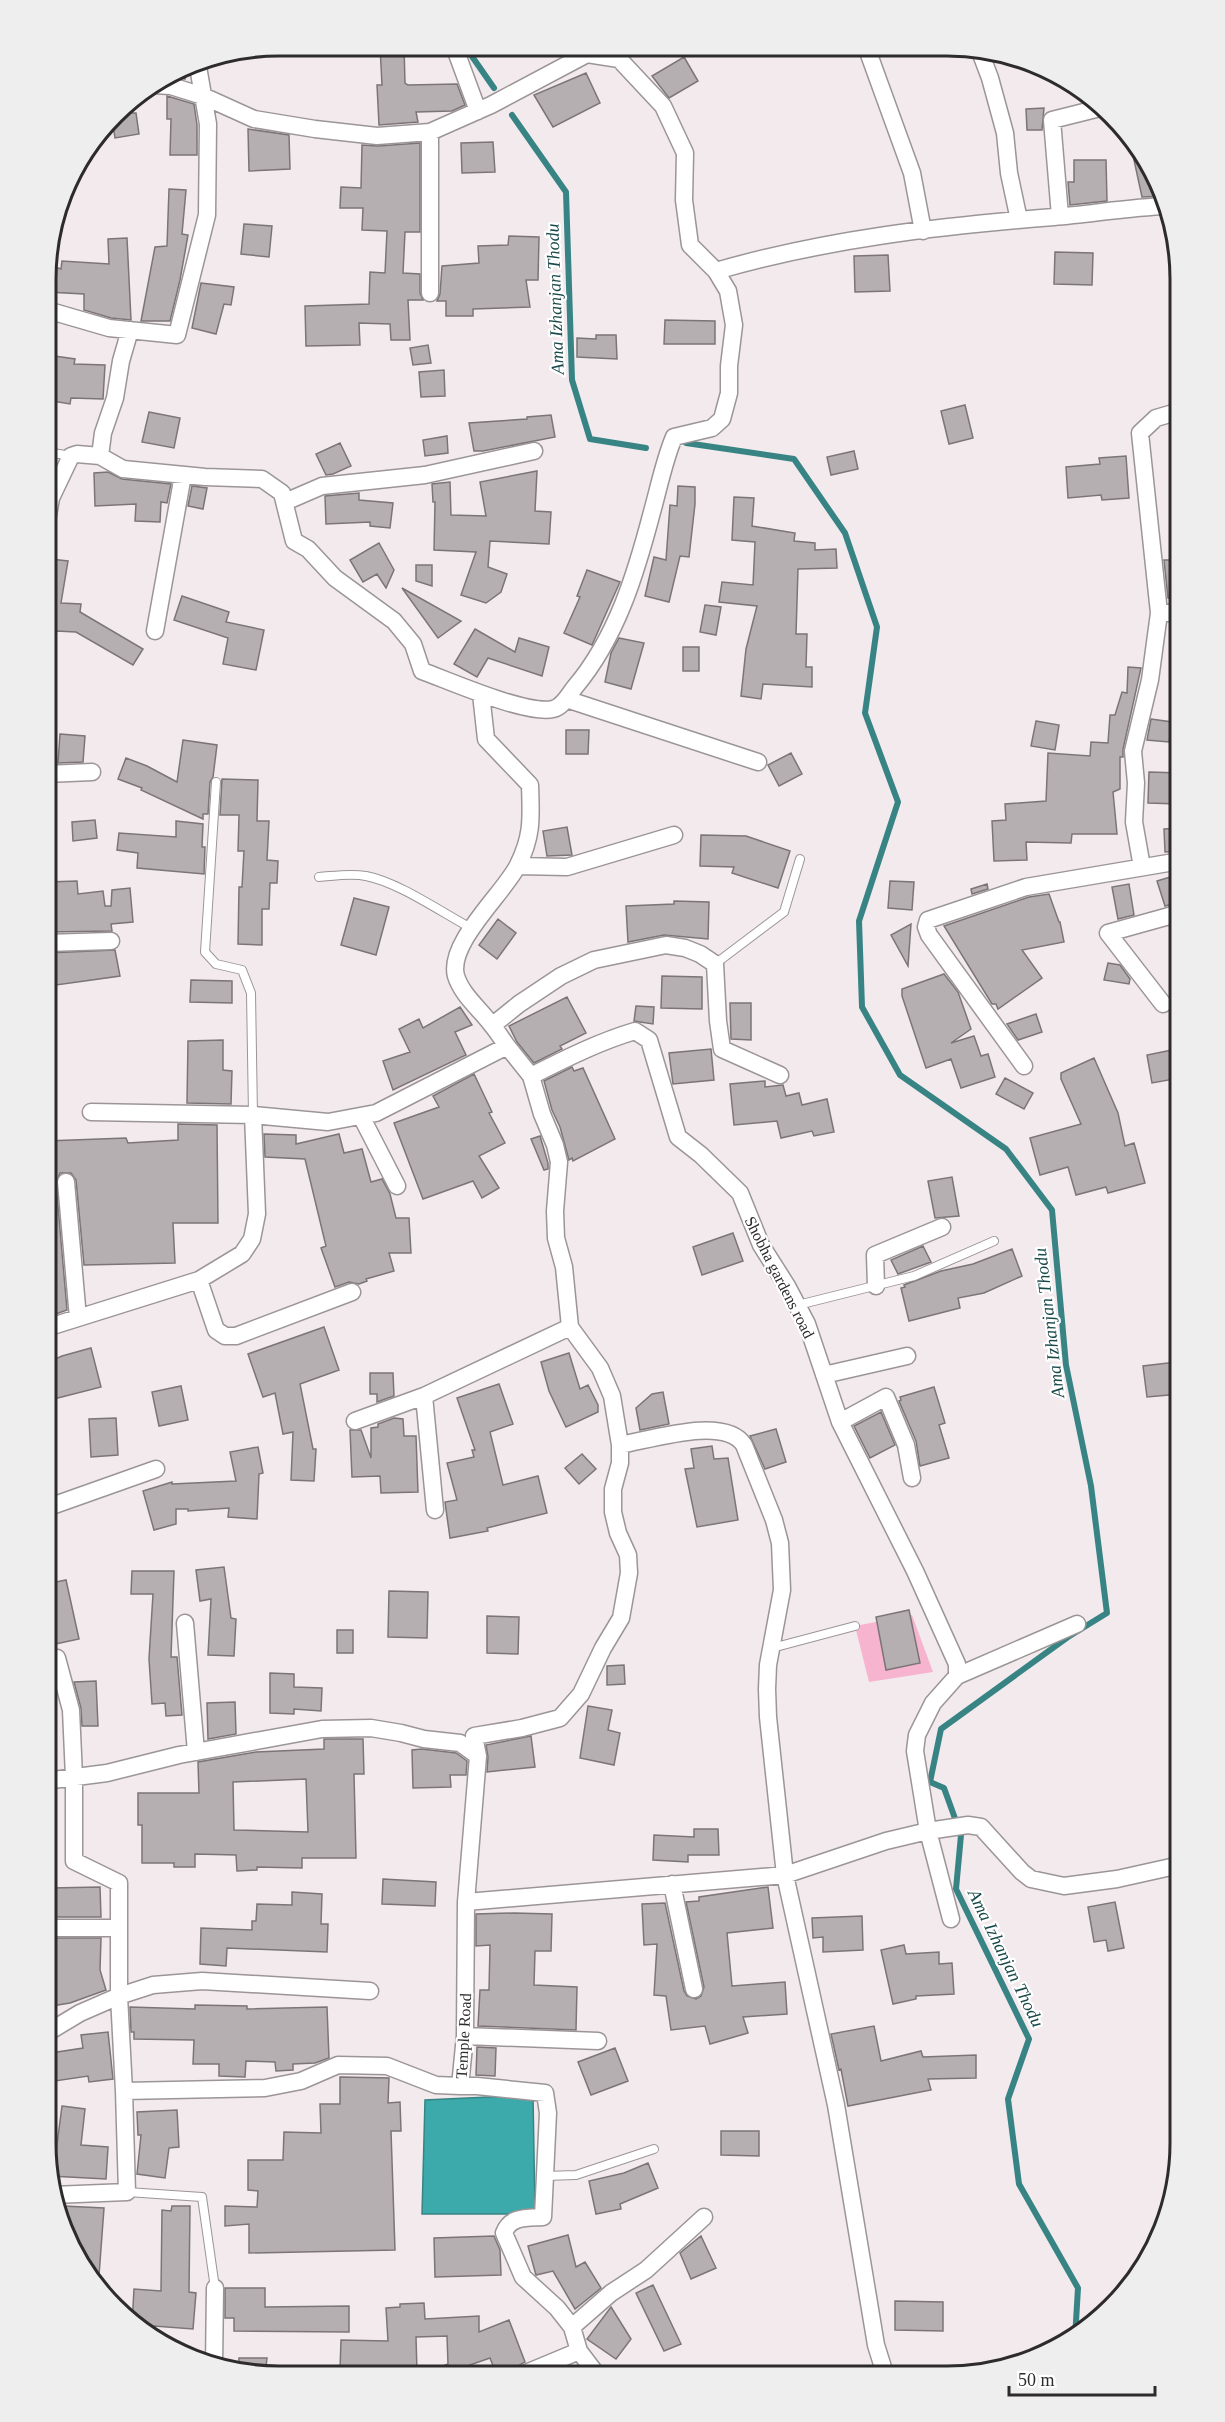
<svg xmlns="http://www.w3.org/2000/svg" width="1225" height="2422" viewBox="0 0 1225 2422" font-family="Georgia,serif">
  <style>
    .green { fill: #f6b4ce }
    .water { fill: #3caaaa; stroke: #388484; stroke-width: 1.5 }
    .lines { fill: none; stroke-linecap: round; stroke-linejoin: round }
    .stream { stroke: #388484; stroke-width: 6 }
    .building { fill: #b6afb1; stroke: #7c7578; stroke-width: 1.5; fill-rule: evenodd }
    .lane-casing { stroke: #9c9597; stroke-width: 10 }
    .street-casing { stroke: #9c9597; stroke-width: 19 }
    .lane { stroke: #fff; stroke-width: 8 }
    .street { stroke: #fff; stroke-width: 16 }
    .labels { text-anchor: middle; stroke-width: 4.5; stroke-linejoin: round; paint-order: stroke }
    .street-label { font-size: 16px; fill: #2e2b2c; stroke: #fff }
    .water-label { font-size: 18px; font-style: italic; fill: #194949; stroke: #fff }
    .rim { fill: none; stroke: #2e2b2c; stroke-width: 3 }
  </style>
  <rect width="100%" height="100%" fill="#f2eaed"/>
  <path class="green" d="M912 1615 933 1672 869 1682 855 1626Z"/>
  <path class="water" d="M533 2095 535 2214H422L425 2100Z"/>
  <g class="lines">
    <path class="stream" d="M475 46 471 55 494 88
      M512 115 566 192 572 380 590 439 646 448
      M686 443 794 459 845 533 877 627 865 713 898 802 859 921 862 1007 900 1075 1006 1149 1052 1210 1066 1365 1091 1486 1107 1613 1068 1637 941 1729 930 1782 944 1788 961 1835 956 1889 1029 2039 1008 2099 1019 2184 1078 2288 1075 2338"/>
  </g>
  <path class="building" d="M380 46H404L405 83 408 85 457 84 465 105 452 111 416 112 418 122 379 125 377 85H382Z
    M684 57 698 81 669 98 652 76Z
    M186 65 185 79 169 75 171 74Z
    M586 73 600 103 553 127 534 95Z
    M167 96 194 104 197 125V155H170L171 119H167Z
    M129 100 131 113H136L139 134 115 138 112 119Z
    M1044 108 1042 130H1027L1026 109Z
    M248 129 289 135 290 169 249 171Z
    M1129 137 1141 149 1164 196 1142 197Z
    M493 142 495 172 462 173 461 143Z
    M420 143V232H405L403 273 420 274V293L423 300H408L410 340H391L390 324 359 323 360 345 306 346 305 306 369 304 370 272 385 273 387 231 362 230 363 208H340L341 187 361 188 362 145 378 146Z
    M1074 160H1106L1107 201 1070 205 1068 182H1074Z
    M169 189 186 190 182 234 188 235 180 280 170 321H141L155 247 167 246Z
    M244 224 272 226 269 257 241 254Z
    M509 236 539 237 538 280H526L530 307 473 309V316H446V301H437L440 294 442 266 479 263 478 246 508 245Z
    M127 238 131 320 111 318 84 310V294L47 292V264L61 269 62 261 109 264 108 239Z
    M1055 252 1093 253 1092 285 1054 284Z
    M888 255 890 291 855 292 854 256Z
    M201 283 234 287 231 305 224 304 216 334 192 328Z
    M665 320 715 321V344H664Z
    M596 335H616L617 359 577 357V338L596 339Z
    M428 345 431 363 413 365 410 348Z
    M47 355 75 359 74 364 105 365 103 399 71 398 70 404 47 400Z
    M444 370 445 396 421 397 419 372Z
    M965 405 973 438 949 444 941 411Z
    M149 412 180 418 174 448 142 442Z
    M551 415 555 437 483 451H474L469 423 527 419V417Z
    M447 436 448 453 425 456 423 440Z
    M340 443 351 466 333 474 326 475 316 454Z
    M854 451 858 469 831 475 827 457Z
    M1126 456 1129 498 1102 500 1101 495 1068 498 1066 467 1100 464 1099 458Z
    M537 471 535 511 551 512 549 544 490 541 488 567 507 574 501 592 486 603 461 595 476 552 434 550 435 502H433L432 484 450 482 451 515 486 516 480 482Z
    M108 472 122 479 171 484 167 503 161 502 160 522 135 521 136 504 95 506 94 473Z
    M192 486 207 488 203 509 188 506Z
    M678 486 695 487V504L689 557 680 556 669 602 645 596 654 557 666 560 670 505 677 506Z
    M359 493V500L393 503 390 528 370 526V522L326 524 325 496Z
    M734 497 754 498 752 526 795 533 794 541 815 543V550L836 549 837 568 798 569 796 634H807L806 667H812V687L763 684 761 699 741 696 746 649 757 606 719 602 722 582 753 585 755 542 732 540Z
    M379 543 394 570 386 588 377 574 363 582 350 560Z
    M50 559 68 561 61 603 81 604 80 612 143 649 133 665 76 632 56 631 55 638H47V587Z
    M1164 560H1180L1178 599 1168 598Z
    M416 565H432V586L416 581Z
    M587 570 620 582 592 645 564 633 580 597 577 596Z
    M402 588 461 621 438 638Z
    M182 596 229 612 226 622 264 630 256 670 223 664 228 638 174 620Z
    M705 605 721 607 716 635 700 632Z
    M475 629 515 652 519 638 549 647 542 676 488 658 477 677 454 664Z
    M619 638 644 643 631 689 605 682 611 653Z
    M683 647H699V671H683Z
    M1128 667 1141 668 1123 749V757H1120V789L1113 792 1117 834H1072L1071 843 1026 842 1027 860 994 861 992 821 1006 820 1005 804 1046 801 1048 753 1090 756 1091 742 1108 743 1110 715H1115L1122 692 1127 693Z
    M1151 719 1172 722 1169 742 1147 740Z
    M1036 721 1059 725 1055 750 1031 746Z
    M566 730H589L588 754H566Z
    M60 734 85 736 83 762 58 763Z
    M183 740 217 745 213 777 210 782 208 814H203V819L141 790 142 788 118 779 126 758 147 766 177 782Z
    M791 753 802 774 779 786 768 765Z
    M1149 772 1180 773 1178 804 1148 803Z
    M222 779 258 780 257 821H269L267 860 278 861 277 883H270L269 909H262V945L238 944 239 887H242L244 851H238L239 815H220Z
    M95 820 97 838 73 841 72 822Z
    M176 821 203 824 202 847H205L204 874 137 868 138 853 117 850 119 833 176 837Z
    M567 827 572 855 547 856 543 831Z
    M1180 828V851L1165 852 1164 829Z
    M701 835 746 836 790 851 778 888 732 873 734 867 700 866Z
    M1180 874V902L1165 906 1157 881Z
    M77 881 78 894 103 891 105 906H111L112 890 130 888 133 922 111 924 112 931 47 932 46 923H49L47 882Z
    M890 881 914 882 912 910 888 908Z
    M987 884 988 889 972 894 971 889Z
    M1129 884 1134 915 1118 919 1112 887Z
    M1049 894 1059 922H1060L1064 942 1022 950 1042 978 998 1009 996 1004H992L944 926 1029 897Z
    M354 898 389 907 376 955 341 945Z
    M674 901 709 902 708 939 664 935 628 942 626 906 674 904Z
    M498 919 516 933 497 959 479 945Z
    M911 924 908 966 891 935Z
    M115 950 120 976 49 986 46 967 47 953Z
    M1108 963 1120 965 1130 979 1129 984 1104 980Z
    M944 974 958 992 971 1029 951 1043 974 1036 981 1056 988 1054 995 1077 961 1088 951 1059 926 1068 902 996V989Z
    M662 976 702 977V1009L661 1008Z
    M191 980 232 981V1003L190 1002Z
    M567 997 586 1033 560 1046 562 1049 534 1063 517 1042 509 1026Z
    M730 1003H751V1040L731 1039Z
    M636 1006 654 1007 653 1024 634 1021Z
    M460 1007 472 1025 455 1032 466 1055 393 1090 383 1061 410 1052 399 1029 419 1019 423 1028Z
    M1036 1014 1042 1032 1018 1040 1007 1024Z
    M223 1040V1070L232 1071 231 1104 187 1103 188 1041Z
    M711 1049 714 1080 673 1084 669 1053Z
    M1177 1049 1180 1078 1152 1083 1147 1055Z
    M1094 1058 1118 1113 1125 1146 1134 1143 1145 1183 1108 1193 1106 1187 1076 1195 1068 1167 1040 1175 1030 1138 1081 1124 1061 1079V1073Z
    M572 1067 574 1071 583 1068 615 1139 573 1161 572 1158 569 1160 560 1127 552 1110 544 1081Z
    M474 1074 492 1112 489 1113 505 1143 479 1156 499 1188 482 1198 473 1181 423 1199 394 1123 439 1107 433 1096Z
    M1005 1078 1033 1093 1024 1109 996 1094Z
    M765 1081V1087L783 1085 786 1096 799 1093 802 1105 827 1099 834 1132 814 1136 812 1131 781 1138 777 1121 734 1125 730 1084Z
    M178 1124 217 1125 218 1223H173L175 1263 84 1265 76 1180 71 1173H60L56 1183 67 1310 50 1316 46 1253V1141L126 1138 128 1143 178 1140Z
    M264 1134 296 1135V1144L339 1134 344 1153 362 1149 371 1182 382 1179 390 1194 396 1218H409L411 1253H389L394 1271 366 1279 367 1281 359 1284 349 1282 335 1287 321 1248 326 1246 305 1159 265 1157Z
    M540 1136 548 1163V1169L544 1170 531 1139Z
    M952 1177 959 1216 935 1218 928 1181Z
    M733 1233 743 1261 702 1275 693 1247Z
    M923 1246 931 1262 898 1274 891 1260Z
    M1012 1249 1022 1276 984 1293 958 1298 960 1308 909 1321 901 1288 905 1287 904 1285 941 1271 973 1264Z
    M324 1327 339 1370 300 1384 313 1449H316L314 1481 291 1480 293 1432 283 1434 275 1393 263 1397 248 1354Z
    M91 1348 101 1387 46 1401V1363L62 1356Z
    M569 1353 580 1389 588 1385 598 1405V1412L566 1427 549 1391 541 1362Z
    M1176 1362 1180 1394 1147 1397 1143 1366Z
    M370 1373H393L394 1396 377 1402V1394H370Z
    M499 1384 513 1424 490 1432 503 1485 538 1476 547 1513 487 1528 488 1531 450 1538 445 1502 457 1500 447 1463 474 1457 472 1450H475L457 1398Z
    M181 1386 188 1420 159 1426 152 1392Z
    M934 1387 945 1423 939 1425 949 1458 920 1466 916 1441 899 1401 901 1400 900 1397Z
    M663 1392 669 1424 640 1430 636 1408 652 1394Z
    M881 1412 895 1445 870 1458 854 1426Z
    M116 1418 118 1455 91 1457 89 1419Z
    M394 1418 403 1419 404 1436H416L418 1492 381 1493 380 1476 352 1477 350 1430H361L371 1458V1428L378 1427V1424Z
    M776 1429 786 1462 765 1469 750 1436Z
    M712 1446 714 1459 728 1458 738 1520 697 1527 685 1469 694 1468 691 1449Z
    M258 1447 263 1473 259 1474 257 1519 228 1517 229 1508 188 1511V1509H176V1524L154 1530 143 1491 172 1482V1484L236 1481 230 1452Z
    M582 1454 596 1469 579 1484 565 1468Z
    M224 1567 231 1618 236 1619 234 1656 208 1655 211 1599 200 1601 196 1570Z
    M132 1571H174L171 1657H177L182 1715 166 1716 165 1703 152 1704 149 1659 153 1594H131Z
    M66 1580 79 1639 46 1646V1584Z
    M389 1591 428 1592 427 1638 388 1637Z
    M909 1610 920 1663 886 1670 876 1617Z
    M487 1616 519 1617 518 1654 487 1653Z
    M337 1630H353V1653H337Z
    M624 1665 625 1684 607 1685V1666Z
    M270 1673 294 1674V1687L322 1688 321 1711 294 1709V1714L270 1713Z
    M96 1681 98 1726H82L81 1708 74 1682Z
    M235 1702 236 1734 208 1739 207 1703Z
    M588 1706 612 1710 608 1730 620 1733 614 1765 580 1758Z
    M531 1736 535 1767 487 1772 488 1757 486 1745Z
    M324 1739H363L364 1774H354L356 1858H302V1868L257 1867V1870L237 1871 236 1855 195 1854V1867H174V1863H142V1825H138V1793H199L198 1762 256 1752 324 1749ZM306 1779 308 1832 234 1830 233 1782Z
    M422 1749 456 1753 467 1761 466 1775H450L451 1787 413 1788 412 1750Z
    M694 1829H718L719 1855H688V1862L653 1860 654 1835 694 1837Z
    M383 1879 436 1882 435 1906 382 1904Z
    M100 1887 101 1917H45V1904H52L51 1888Z
    M768 1887 773 1928 727 1933 732 1986 785 1982 787 2014 743 2017 748 2033 710 2044 705 2026 671 2030 666 1996 654 1995 657 1944 644 1945 642 1904 665 1903 684 1991 687 1996 696 1999 701 1996 704 1987 686 1902 699 1901V1897Z
    M292 1892 322 1894 321 1924H328L327 1952 227 1948 226 1966 200 1964 201 1928 252 1930V1921H256L257 1904 292 1905Z
    M1115 1902 1124 1948 1108 1951 1106 1940 1094 1942 1088 1907Z
    M514 1913 552 1914 551 1951H535L534 1985 577 1987 576 2030 478 2026 480 1990H489L490 1945 476 1946V1914Z
    M862 1916 863 1950 823 1952V1937L813 1938 812 1918Z
    M45 1938H101L100 1970 106 1990 70 2003 45 2007Z
    M904 1945 906 1954 939 1952V1964L952 1963 954 1994 916 1996V1999L893 2004 881 1950Z
    M195 2005 247 2006V2009L327 2007 329 2058 315 2063 293 2064V2070L276 2071 275 2062 246 2061 245 2077 219 2076V2064H193L194 2040 134 2039V2032H131L130 2007 195 2009Z
    M874 2026 881 2061 921 2051 923 2057 976 2055V2078L928 2079 931 2090 848 2106 841 2069 839 2070 831 2034Z
    M108 2032 113 2079 89 2082 88 2076 55 2081 51 2053 83 2048 81 2035Z
    M477 2047 496 2048 495 2076 476 2075Z
    M615 2048 628 2081 591 2095 578 2062Z
    M340 2077 389 2078 388 2103 400 2102 401 2131H391L395 2250 249 2253V2224L225 2226V2206L257 2207 258 2191 248 2190V2160H283L284 2132 321 2133 320 2104H340Z
    M62 2106 85 2109 81 2145 108 2147 106 2179 50 2176 46 2148 56 2152Z
    M177 2110 179 2147 169 2148 165 2178 137 2174 141 2135H138L137 2112Z
    M721 2131H759V2156L721 2155Z
    M648 2163 658 2188 620 2204 621 2209 596 2214 589 2181 624 2173Z
    M63 2206 104 2208 98 2289 85 2274 57 2218 56 2212H63Z
    M172 2206H190L189 2292 196 2293 193 2329 154 2326V2337L132 2324 134 2289 161 2291 162 2210 171 2211Z
    M568 2235 576 2267 585 2262 601 2288 575 2309 553 2271 536 2275 528 2246Z
    M494 2236 500 2250 501 2275 435 2277 434 2238Z
    M701 2236 716 2268 691 2279 680 2253Z
    M653 2285 681 2344 664 2351 636 2293Z
    M225 2288H265V2307L349 2306V2332L234 2331V2318H225Z
    M895 2301 943 2302V2331L895 2330Z
    M424 2303 425 2319 479 2316V2332L509 2320 525 2362 500 2376H497L490 2358 467 2366V2376L421 2375 448 2364 447 2336 416 2337 417 2372 340 2370 341 2340 388 2341 386 2308 400 2307V2304Z
    M611 2307 631 2339 616 2359 587 2339Z
    M239 2358H267L265 2375 238 2372Z"/>
  <g class="lines">
    <g class="lane-casing">
      <path id="lane" d="M47 452 71 456
        M216 782 205 952 216 964 242 970 251 993 253 1115
        M319 877C334 876 351 873 366 876 398 882 441 912 471 928
        M715 964 784 912 800 859
        M798 1305 914 1276 994 1241
        M772 1648 855 1626
        M545 2176 576 2175 654 2149
        M127 2192 202 2197 215 2288"/>
    </g>
    <g class="street-casing">
      <path id="street" d="M454 46 478 111
        M867 49 912 173 923 231
        M979 49 990 78 1005 133 1009 173 1019 220
        M153 85 171 86 203 96 254 119 315 129 377 136 430 132 491 105 587 54 619 59 663 106 685 153 684 200 690 245 716 271C826 239 940 226 1054 217 1092 214 1130 207 1168 206
        M430 132V293
        M1060 216 1052 120 1104 107
        M47 310 109 328 177 335 207 215 208 124 197 61
        M130 330 121 361 115 398 103 433 100 456 123 469 205 477 262 479 282 493 294 541 308 549 335 578 394 621 413 644 422 671C450 681 526 715 553 709 563 707 569 694 575 687 617 637 636 573 652 512 659 487 664 461 674 437L712 428 722 419 729 393V366L734 325 728 291 716 271
        M285 502 322 486 425 475 534 451
        M47 521 51 498 71 456 77 454 100 456
        M1180 613H1159L1140 433 1156 418 1180 411
        M155 631 183 475
        M566 699 758 762
        M46 774 92 772
        M518 866 567 867 674 835
        M1142 867 1134 822 1136 783 1133 751 1150 680 1159 613
        M46 943 111 941
        M1163 1004 1108 933 1180 913
        M493 1025 519 1004 561 976 594 960 666 945 685 948 700 954 715 964 718 1021 722 1049 780 1075
        M1024 1066 929 935 926 927 928 920 1026 887 1180 861
        M531 1076C565 1059 598 1042 635 1031L649 1040 678 1137 701 1155 740 1193 761 1245 787 1286 807 1324 840 1422 915 1571 957 1664V1676L933 1703 917 1735 915 1751 928 1831 951 1919
        M91 1112 253 1115
        M361 1116 397 1186
        M66 1182 78 1318
        M199 1280 216 1330 225 1336H236L352 1292
        M876 1286 875 1255 942 1227
        M46 1328 199 1280 242 1254 252 1239 257 1214 253 1115 328 1122 376 1113 507 1046C502 1039 497 1031 491 1024 479 1008 462 995 456 976 447 943 505 892 518 865 533 835 531 817 530 785L486 739 481 694
        M824 1375 907 1356
        M424 1396 435 1510
        M355 1421 424 1396 570 1327
        M840 1422 886 1397 906 1445 912 1478
        M620 1445C650 1440 725 1415 744 1445L774 1520 780 1543 782 1590 768 1665 767 1689 768 1717 785 1875 836 2105 876 2345 886 2377
        M46 1508 156 1469
        M185 1623 196 1752
        M57 1658 71 1710 74 1777V1861L119 1883V1996L124 2091
        M957 1676 1077 1624
        M45 1781 107 1773 179 1755 322 1729 371 1728 401 1733 424 1739 460 1743 478 1756 474 1736 522 1728 560 1718 581 1694 603 1648 621 1618 629 1573 628 1555 618 1533 613 1512V1489L620 1463V1445L612 1396 600 1368 570 1327 564 1267 556 1238 555 1211 559 1162 555 1145 542 1114 531 1076 507 1046
        M672 1884 694 1989
        M466 1902 785 1875 886 1841 928 1831 968 1825 981 1827 1022 1872 1031 1879 1064 1886 1117 1879 1180 1865
        M45 1928H119
        M45 2034 80 2013 119 1996 153 1985 202 1981 370 1991
        M465 2036 598 2041
        M460 2086H477L545 2093 548 2113 543 2217C527 2218 510 2216 504 2233L523 2277 557 2308 572 2327 579 2351 598 2376
        M53 2195 127 2192 124 2091 265 2088 301 2081 338 2065 387 2066 436 2085 460 2086 465 2036 466 1902 478 1756
        M572 2327 611 2293 646 2270 704 2217
        M214 2366 215 2288
        M519 2376 579 2351"/>
    </g>
    <use href="#lane" class="lane"/>
    <use href="#street" class="street"/>
  </g>
  <g class="labels">
    <g class="street-label">
      <text transform="translate(780 1277) rotate(63)" y="6">Shobha gardens road</text>
      <text transform="translate(463 2036) rotate(-87)" y="6">Temple Road</text>
    </g>
    <g class="water-label">
      <text transform="translate(555 299) rotate(-92)" y="6">Ama Izhanjan Thodu</text>
      <text transform="translate(1049 1323) rotate(-97)" y="6">Ama Izhanjan Thodu</text>
      <text transform="translate(1006 1958) rotate(64)" y="6">Ama Izhanjan Thodu</text>
    </g>
  </g>
  <path d="M0 0H1225V2422H0ZM279 56H947A223 223 0 0 1 1170 279V2143A223 223 0 0 1 947 2366H279A223 223 0 0 1 56 2143V279A223 223 0 0 1 279 56Z" fill="#eee" fill-rule="evenodd"/>
  <path class="rim" d="M279 56H947A223 223 0 0 1 1170 279V2143A223 223 0 0 1 947 2366H279A223 223 0 0 1 56 2143V279A223 223 0 0 1 279 56Z"/>
  <path d="M1009 2386v9h146v-9" fill="none" stroke="#2e2b2c" stroke-width="3"/>
  <text x="1018" y="2386" font-size="18" fill="#2e2b2c" stroke="#ffffff" stroke-width="4.5" paint-order="stroke">50 m</text>
</svg>
